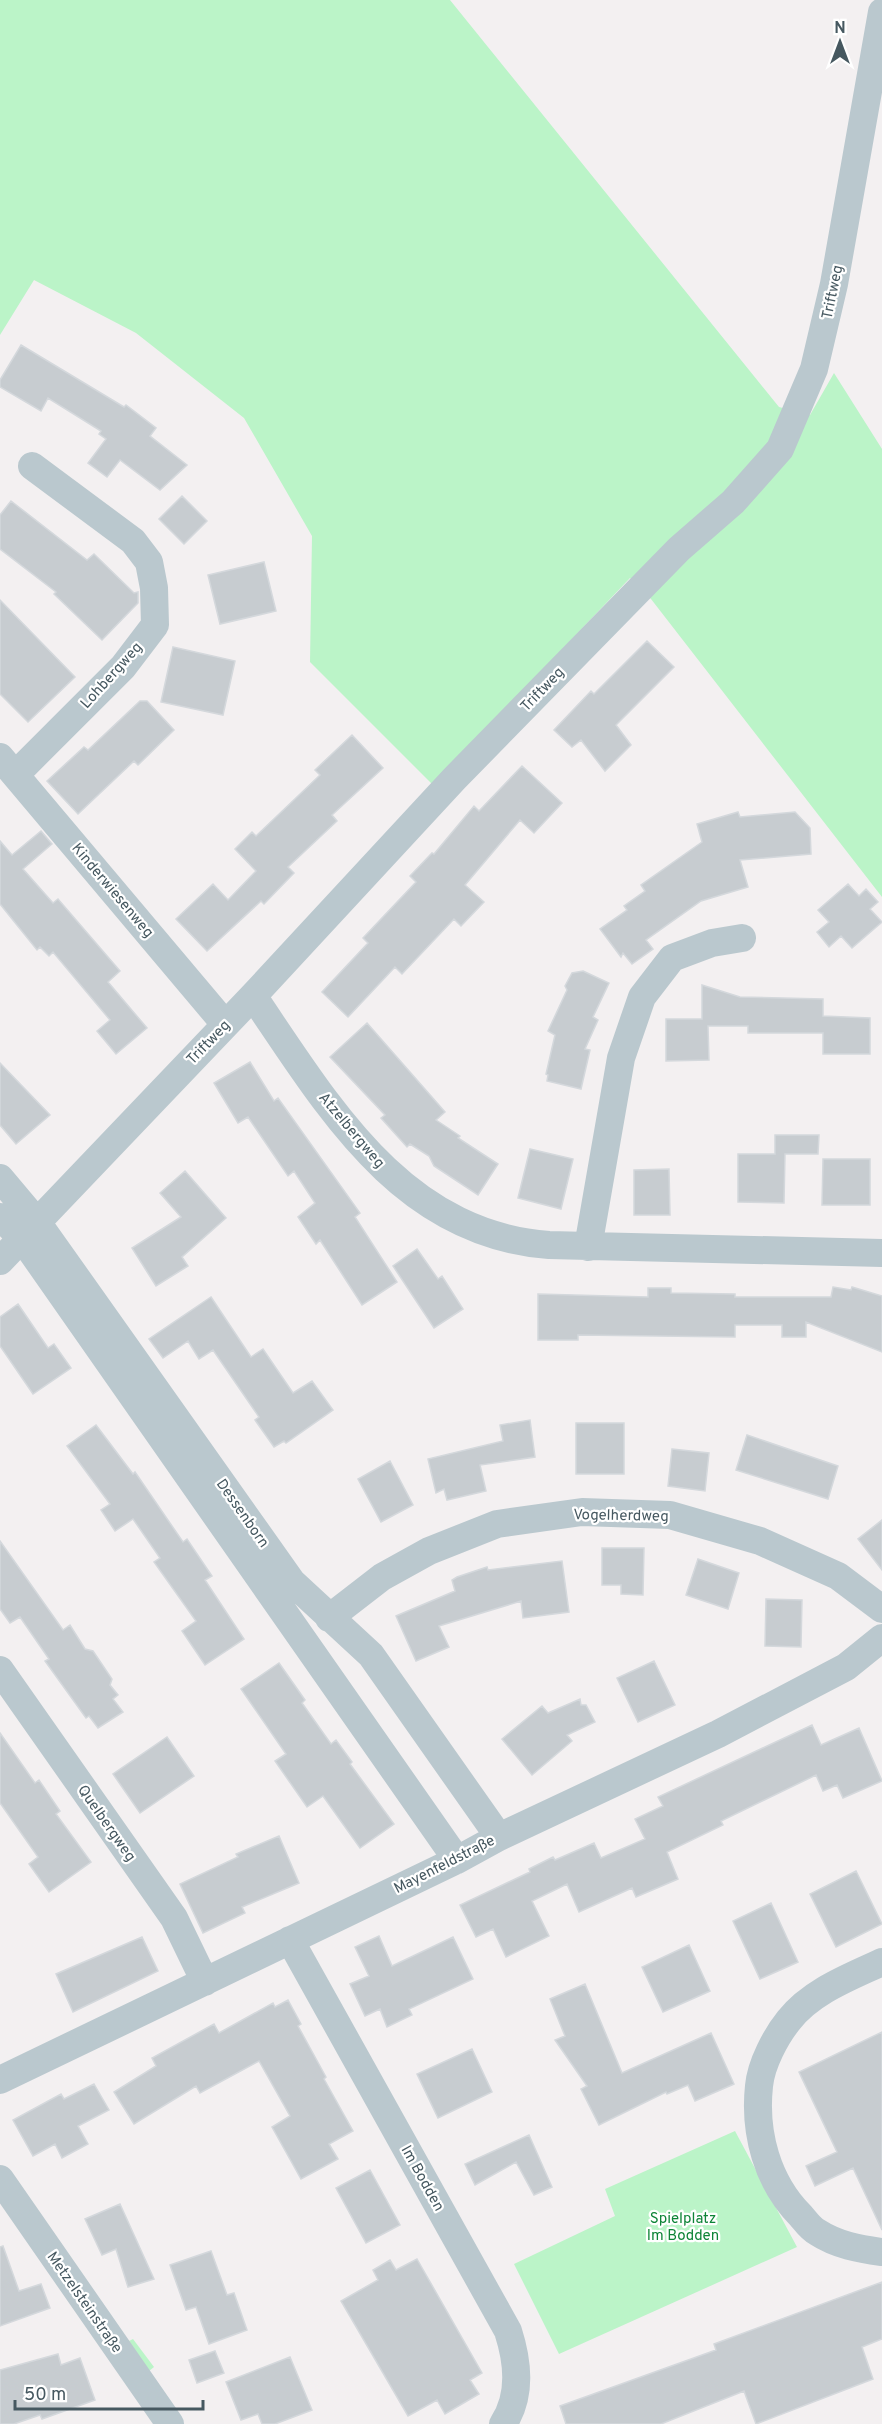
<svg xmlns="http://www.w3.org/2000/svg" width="882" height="2424" viewBox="0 0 882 2424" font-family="Overpass,sans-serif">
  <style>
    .green { fill: #bbf4c8 }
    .building { fill: #c7ccd0; stroke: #d4d8dc; stroke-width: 1.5 }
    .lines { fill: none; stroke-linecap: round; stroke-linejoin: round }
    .street { stroke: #bac8ce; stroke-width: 28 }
    .labels { text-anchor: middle; stroke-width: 4.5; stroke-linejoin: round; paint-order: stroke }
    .street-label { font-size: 15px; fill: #465860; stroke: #fff }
    .park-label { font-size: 15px; fill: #0e8437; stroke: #fff }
  </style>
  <rect width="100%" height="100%" fill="#f3f0f1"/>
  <path class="green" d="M0 0H450L779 407 810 415 834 373 882 449V897L651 599 630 578 433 785 310 662 312 536 244 418 136 333 34 280 0 335Z
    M735 2131 797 2247 559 2354 514 2264 615 2216 605 2189Z
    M133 2339 154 2367 149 2371 129 2341Z"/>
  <path class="building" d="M21 345 124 407 126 405 156 428 150 436 187 465 160 490 120 460 107 477 88 463 106 439 99 434 101 431 48 398 41 411 0 387V380Z
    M182 496 207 521 184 544 159 519Z
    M11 501 87 560 94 554 134 593 138 592V603L102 640 54 594 56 592 0 549V515Z
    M264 562 276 611 220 624 208 575Z
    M0 600 75 677 28 722 0 694Z
    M647 641 674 667 616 725 631 745 605 771 581 740 572 747 554 730 591 691 594 694Z
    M173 647 235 661 223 715 161 702Z
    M140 701H147L174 730 138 765 134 761 78 814 47 781 84 747 88 750Z
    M352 735 383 768 332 815 337 821 288 867 294 873 264 904 261 901 207 951 176 919 213 884 228 900 256 871 235 849 252 832 256 836 320 775 315 770Z
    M522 766 562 803 534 833 520 820 465 885 484 902 461 926 454 919 402 974 395 967 348 1017 322 992 368 943 363 938 416 882 410 876 432 853 434 854 474 806 479 811Z
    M738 812 740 817 795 812 810 828 811 854 740 860 748 887 701 901 646 940 653 949 632 964 623 953 621 957 600 929 627 910 624 906 645 891 641 885 702 842 697 824Z
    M41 831 52 844 23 869 53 903 58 899 120 971 108 982 147 1028 116 1054 97 1031 110 1020 53 952 49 956 40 947 37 950 0 904V841L12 855Z
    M848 884 859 896 866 889 878 902 870 909 882 922 852 948 841 936 829 947 817 932 829 922 818 910Z
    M583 971 609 983 593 1017 598 1020 585 1049 590 1050 581 1089 547 1081 548 1075 546 1074 555 1035 548 1031 567 990 565 986 572 973Z
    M702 985 740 997 823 999V1016L870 1018V1054H823V1033H748V1026H708L709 1060 666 1061V1019H702Z
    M367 1023 445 1112 436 1120 460 1136 458 1138 498 1164 478 1195 434 1166 429 1156 410 1144 407 1147 381 1118 385 1115 330 1057Z
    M250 1062 274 1101 278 1098 360 1213 355 1217 397 1282 362 1305 320 1240 316 1244 298 1217 315 1203 294 1171 288 1176 248 1117 238 1123 214 1083Z
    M0 1063 50 1115 16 1144 0 1125Z
    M775 1135H819L818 1154H785L784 1203 738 1202V1154H775Z
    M530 1149 573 1159 561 1209 518 1198Z
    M823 1159H870V1205H822Z
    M669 1169 670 1215H634V1170Z
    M185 1171 226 1218 182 1257 188 1266 156 1286 132 1248 181 1217 160 1193Z
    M417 1249 438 1279 442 1276 463 1309 434 1328 393 1266Z
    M833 1287 851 1290 852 1287 882 1296V1352L806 1322V1337H782V1325H735V1337L578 1335V1340H538V1294L648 1297V1288H671V1293L735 1294V1297H831Z
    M211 1297 251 1357 263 1349 293 1393 312 1381 333 1410 286 1443 284 1441 274 1447 255 1420 259 1417 213 1350 199 1359 188 1341 163 1358 149 1339Z
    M18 1304 48 1348 54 1344 71 1368 33 1394 0 1346V1317Z
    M530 1420 535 1457 480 1465 486 1491 447 1500 444 1489 436 1493 428 1459 503 1441 500 1425Z
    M576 1423H624V1474H576Z
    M96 1425 133 1474 135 1472 183 1542 187 1539 212 1576 205 1580 244 1639 205 1665 182 1631 196 1621 154 1562 160 1558 133 1519 115 1531 101 1510 110 1504 67 1446Z
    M747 1435 838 1466 828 1499 736 1470Z
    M672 1449 709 1453 705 1491 668 1486Z
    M390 1461 413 1505 381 1522 358 1479Z
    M882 1520V1570L858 1539Z
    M0 1541 63 1630 70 1625 85 1649 93 1651 112 1679 110 1685 118 1695 113 1699 123 1712 98 1728 89 1716 86 1718 45 1661 49 1659 20 1617 10 1623 0 1609Z
    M602 1548H644L643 1595 621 1594V1585H602Z
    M698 1559 739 1573 728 1609 686 1595Z
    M562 1561 569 1612 523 1618 521 1601 439 1626 449 1647 416 1661 396 1616 455 1591 452 1580 457 1577 487 1567 488 1570Z
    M766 1599 802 1600 801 1647 765 1646Z
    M654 1661 675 1705 638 1722 617 1678Z
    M279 1663 305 1700 302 1703 331 1744 336 1740 352 1762 350 1764 394 1824 360 1848 323 1796 307 1807 275 1761 286 1754 241 1689Z
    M580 1699 581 1705H586L595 1722 567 1735 572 1741 532 1775 502 1739 542 1706 548 1713Z
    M812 1725 821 1745 859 1728 882 1781 843 1798 837 1785 823 1791 816 1775 721 1821 723 1825 667 1852 678 1879 636 1897 632 1888 579 1912 567 1884 532 1901 549 1936 506 1957 493 1929 476 1937 460 1905 530 1872 529 1869 553 1857 555 1860 594 1843 601 1858 645 1839 635 1819 663 1806 658 1797Z
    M0 1733 35 1783 39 1780 60 1811 56 1814 91 1862 49 1892 29 1864 38 1857 0 1803Z
    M167 1737 194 1776 140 1813 113 1774Z
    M279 1836 299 1883 242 1907 245 1913 203 1933 180 1884 238 1857 236 1854Z
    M856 1871 882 1924 836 1947 810 1894Z
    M771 1903 798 1962 760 1979 733 1921Z
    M379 1936 392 1966 453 1937 473 1979 409 2009 412 2015 387 2027 380 2009 365 2016 350 1984 369 1976 355 1947Z
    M142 1937 158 1971 73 2012 56 1974Z
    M689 1945 710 1991 663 2012 642 1967Z
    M585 1984 622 2073 711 2033 734 2084 695 2101 688 2085 667 2094 666 2092 599 2125 581 2089 587 2086 555 2040 565 2036 550 1999Z
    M288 2000 301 2024 298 2026 326 2077 324 2079 353 2131 329 2144 338 2159 301 2179 272 2127 290 2116 259 2061 200 2093 196 2086 134 2124 114 2092 156 2066 152 2058 214 2024 219 2033 273 2003 275 2007Z
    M882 2032V2230L853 2168 815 2186 806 2166 837 2152 799 2072Z
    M472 2049 492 2092 438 2118 417 2074Z
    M94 2084 109 2110 78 2126 88 2144 62 2158 55 2144 33 2156 13 2120 61 2094 64 2099Z
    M529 2135 552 2187 534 2195 516 2162 475 2185 465 2164Z
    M370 2170 400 2225 366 2243 336 2188Z
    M120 2204 154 2279 128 2287 116 2249 102 2255 85 2219Z
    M3 2246 19 2291 41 2284 50 2308 0 2326V2247Z
    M211 2251 227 2295 234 2293 247 2330 209 2344 196 2307 186 2310 170 2265Z
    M417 2259 482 2373 470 2380 479 2394 445 2414 437 2400 408 2416 341 2301 378 2280 373 2270 390 2260 396 2270Z
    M882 2282V2339L862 2347 873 2379 756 2424 744 2391 661 2424H566L560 2406 716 2350 714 2344Z
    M215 2351 224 2373 197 2383 189 2360Z
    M58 2354 61 2365 80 2358 95 2400 42 2419 40 2415 14 2424H0V2370Z
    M290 2357 312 2410 275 2424H262L258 2414 241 2420 226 2382Z"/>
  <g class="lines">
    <path class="street" d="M0 757 225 1024
      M16 774 123 667 155 625 154 588 149 562 133 541 32 466
      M253 996C328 1106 401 1234 549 1245L882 1253
      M0 1178 37 1222 292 1582 371 1655 499 1837
      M0 1217 22 1238 457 1860
      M588 1247 621 1058 642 997 672 958 712 943 742 938
      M0 1261 253 996 454 779 679 549 733 502 780 449 814 369 834 284 882 12
      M329 1618 382 1577 429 1551 497 1524 582 1512 670 1515 760 1541 838 1576 882 1609
      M0 1670 174 1918 205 1982
      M290 1940 508 2331C518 2362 522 2396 503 2424
      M882 1962C850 1977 812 1991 789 2020 776 2036 761 2064 759 2086 754 2133 767 2182 801 2216 806 2222 811 2229 817 2232 837 2245 859 2249 882 2252
      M0 2080 457 1860 499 1837 718 1734 846 1667 882 1638
      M0 2179 170 2424"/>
  </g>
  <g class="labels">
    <g class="street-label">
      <text transform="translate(832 292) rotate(-78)" y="5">Triftweg</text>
      <text transform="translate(111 675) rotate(-48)" y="5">Lohbergweg</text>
      <text transform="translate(542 689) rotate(-46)" y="5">Triftweg</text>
      <text transform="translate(113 890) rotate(50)" y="5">Kinderwiesenweg</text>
      <text transform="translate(208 1042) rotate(-46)" y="5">Triftweg</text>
      <text transform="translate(352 1130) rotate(50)" y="5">Atzelbergweg</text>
      <text transform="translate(243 1513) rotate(55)" y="5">Dessenborn</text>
      <text transform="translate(621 1515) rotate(1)" y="5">Vogelherdweg</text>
      <text transform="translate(107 1823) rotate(55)" y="5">Quelbergweg</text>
      <text transform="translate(444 1864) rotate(-27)" y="5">Mayenfeldstraße</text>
      <text transform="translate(423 2178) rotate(61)" y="5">Im Bodden</text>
      <text transform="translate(85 2302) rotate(55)" y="5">Metzelsteinstraße</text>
    </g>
    <g class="park-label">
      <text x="683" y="2223">Spielplatz<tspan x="683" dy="17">Im Bodden</tspan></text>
    </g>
  </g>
  <g transform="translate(840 42)" stroke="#ffffff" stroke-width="4.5" paint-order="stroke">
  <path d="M0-4.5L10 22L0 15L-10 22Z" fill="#465860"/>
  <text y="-9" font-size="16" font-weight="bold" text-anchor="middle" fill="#465860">N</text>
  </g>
  <path d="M15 2400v9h188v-9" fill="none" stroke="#465860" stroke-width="3"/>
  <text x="24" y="2400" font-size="18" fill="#465860" stroke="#ffffff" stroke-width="4.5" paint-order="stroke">50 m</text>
</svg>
